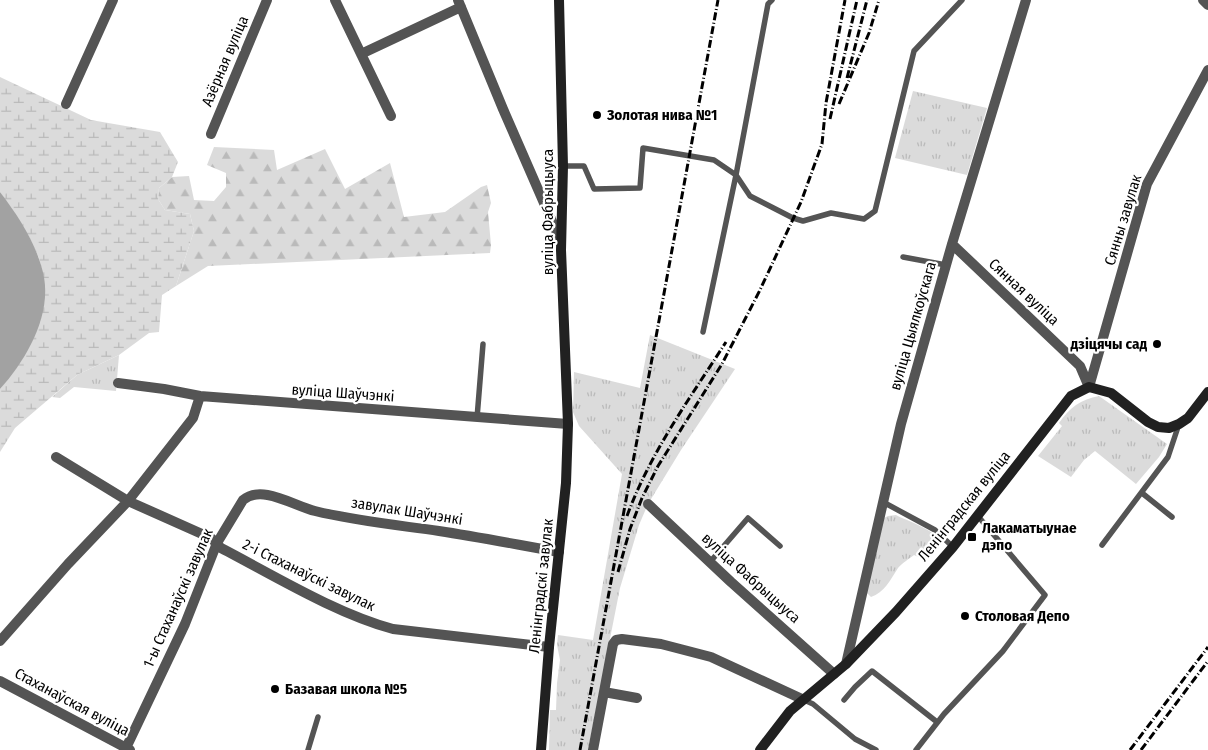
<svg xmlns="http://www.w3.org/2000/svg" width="1208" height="750" viewBox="0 0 1208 750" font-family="'Fira Sans Condensed',sans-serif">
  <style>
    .grass { fill: url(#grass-tufts) }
    .forest { fill: url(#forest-firs) }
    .wetland { fill: url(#wetland-marsh) }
    .water { fill: #a2a2a2 }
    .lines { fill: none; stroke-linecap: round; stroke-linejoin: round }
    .lane { stroke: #545454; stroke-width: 5.5 }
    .street { stroke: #545454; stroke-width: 10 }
    .secondary { stroke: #212121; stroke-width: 10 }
    .rail { stroke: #000; stroke-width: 3; stroke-dasharray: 8 2.5 1 2.5; stroke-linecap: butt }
    .poi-dot { fill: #000; stroke: #fff; stroke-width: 2 }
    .labels { text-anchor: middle; stroke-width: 4.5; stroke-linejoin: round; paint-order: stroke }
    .street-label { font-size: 15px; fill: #000; stroke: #fff }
    .poi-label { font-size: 15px; font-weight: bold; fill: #000; stroke: #fff; text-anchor: start }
  </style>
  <defs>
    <pattern id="grass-tufts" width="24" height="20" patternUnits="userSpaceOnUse" patternTransform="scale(1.25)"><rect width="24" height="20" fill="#dbdbdb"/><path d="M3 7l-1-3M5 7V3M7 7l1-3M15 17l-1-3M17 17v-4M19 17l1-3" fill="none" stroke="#bababa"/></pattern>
    <pattern id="forest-firs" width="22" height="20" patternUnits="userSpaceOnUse" patternTransform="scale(1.25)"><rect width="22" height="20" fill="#dbdbdb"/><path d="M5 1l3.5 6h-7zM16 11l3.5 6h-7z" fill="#bababa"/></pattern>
    <pattern id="wetland-marsh" width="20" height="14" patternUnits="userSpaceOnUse" patternTransform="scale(1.25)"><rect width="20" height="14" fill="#dbdbdb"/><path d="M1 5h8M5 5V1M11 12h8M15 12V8" fill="none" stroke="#bababa"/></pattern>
  </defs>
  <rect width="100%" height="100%" fill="#fff"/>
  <path class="grass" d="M913 91 987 108 967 175 895 158Z
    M650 335 735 369 681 450 648 504 639 525 620 588 588 750H549L550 710H556L557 683 560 660 557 645 558 635 593 640 622 474 579 426 573 412 574 372 640 388Z
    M119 355 116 391 74 387 60 398 52 397 77 375Z
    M1099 396 1167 444 1159 457 1136 484 1095 451 1084 460 1071 477 1038 456 1062 426 1059 423C1069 408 1081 399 1099 396Z
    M896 515C907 521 937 530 941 543L923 559 914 555C909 559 902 563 898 568 891 579 884 593 871 597L866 592 884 518 888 516Z"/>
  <path class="forest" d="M214 147 274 150 277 170 325 149 345 189 390 163 404 217 445 212 481 187 487 185 491 203 488 212 491 245 490 253 208 266 176 286 194 231 190 214 165 210 158 199 159 188 172 177 189 176 194 200 214 201 226 187V173L207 165Z"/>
  <path class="wetland" d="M0 77 91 120 160 132 178 162 172 177 159 188 158 199 165 210 190 214 194 231 176 286 162 295 159 332 149 333 119 355 77 375 15 428 0 452V389L22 359 34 337 44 279 39 258 29 237 0 192Z"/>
  <path class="water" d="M0 192C19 217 38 246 44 277 51 317 26 360 0 389Z"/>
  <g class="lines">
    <path class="lane" d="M563 166H584L594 189 640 188 643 148 714 160 736 175 750 196 793 218 803 221 831 213 864 219 875 211 914 51 962 0
      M903 257 946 265
      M703 332 736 175 768 4 772 0
      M477 418 483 344
      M1142 493 1172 517
      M883 502 935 530 953 547
      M1102 545 1168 457 1179 424
      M710 562 748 518 780 546
      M802 699 813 704 855 739 876 750
      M844 700 855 687 872 671 937 722
      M308 750 318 717
      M916 750 944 714 1003 651 1045 595 977 515"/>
    <path class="street" d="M335 0 391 116
      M458 0 503 109 561 242
      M1203 0 1208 5
      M361 54 461 7
      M66 104 113 0
      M211 134 267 0
      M952 244 1080 366 1089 387
      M118 383 164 389 200 396 568 424
      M1089 387 1147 184 1208 70
      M56 457 128 501 211 538 221 548C275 576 335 613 393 629L549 647
      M648 504 731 582 834 674
      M0 641 68 564 128 501 193 418 200 396
      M846 664 901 424 952 244 1026 0
      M0 681 130 750
      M604 692 637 698
      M126 748 185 624 217 543 243 500C262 484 294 506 315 511 355 521 397 525 439 531 479 537 519 545 559 552
      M593 750 613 644 616 640 622 639 661 644 711 657 802 699"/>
    <path class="secondary" d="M541 750 549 647 566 483 568 424 561 250 563 166 559 0
      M760 750 790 711 846 664 896 612 953 547 1071 396 1089 387 1111 393 1148 422 1158 427 1169 428 1179 424 1188 418 1208 392"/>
    <path class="rail" d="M847 78 867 0
      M839 104 869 33 879 0
      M830 119 857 0
      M627 516C650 453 690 398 726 342
      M618 572 630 529 642 498 658 466 722 364 760 290 801 202 822 144 826 103 845 0
      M580 750 718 0
      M1130 750 1208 647
      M1141 750 1208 661"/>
  </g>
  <g class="poi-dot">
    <circle cx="597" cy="115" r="5"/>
    <circle cx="1157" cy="344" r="5"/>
    <rect x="967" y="532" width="10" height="10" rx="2.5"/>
    <circle cx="965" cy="616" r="5"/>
    <circle cx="275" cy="689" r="5"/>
  </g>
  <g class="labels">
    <g class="street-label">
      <text transform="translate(225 61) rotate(-67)" y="5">Азёрная вуліца</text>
      <text transform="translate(548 212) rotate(-90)" y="5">вуліца Фабрыцыуса</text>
      <text transform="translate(1123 220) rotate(-73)" y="5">Сянны завулак</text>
      <text transform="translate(1024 292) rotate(43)" y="5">Сянная вуліца</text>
      <text transform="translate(913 326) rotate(-74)" y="5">вуліца Цыялкоўскага</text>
      <text transform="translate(343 393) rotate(4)" y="5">вуліца Шаўчэнкі</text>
      <text transform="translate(964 506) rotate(-51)" y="5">Ленінградская вуліца</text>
      <text transform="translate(407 511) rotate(9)" y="5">завулак Шаўчэнкі</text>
      <text transform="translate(309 575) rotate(26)" y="5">2-і Стаханаўскі завулак</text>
      <text transform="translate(751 578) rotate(42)" y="5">вуліца Фабрыцыуса</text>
      <text transform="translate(541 586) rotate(-84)" y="5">Ленінградскі завулак</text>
      <text transform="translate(178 598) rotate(-66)" y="5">1-ы Стаханаўскі завулак</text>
      <text transform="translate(72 702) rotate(28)" y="5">Стаханаўская вуліца</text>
    </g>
    <g class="poi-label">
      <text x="607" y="120">Золотая нива №1</text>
      <text x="1147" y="349" text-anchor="end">дзіцячы сад</text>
      <text x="982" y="533">Лакаматыунае<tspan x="982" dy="17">дэпо</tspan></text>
      <text x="975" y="621">Столовая Депо</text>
      <text x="285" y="694">Базавая школа №5</text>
    </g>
  </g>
</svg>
